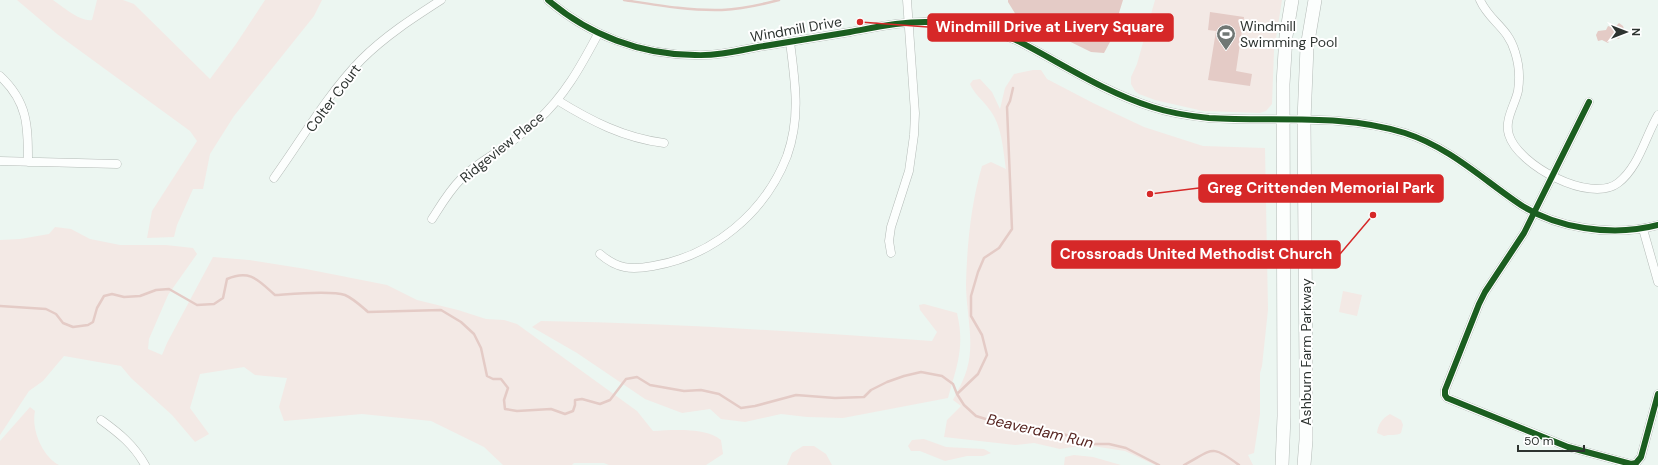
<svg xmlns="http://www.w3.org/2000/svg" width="1658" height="465" viewBox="0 0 1658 465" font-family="'DM Sans',sans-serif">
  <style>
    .green { fill: #f3e9e5 }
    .water { fill: #e4cbc6 }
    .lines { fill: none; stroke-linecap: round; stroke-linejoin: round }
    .stream { stroke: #e4cbc6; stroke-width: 2.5 }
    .minor-casing { stroke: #b4bbb7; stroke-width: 9 }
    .primary-casing { stroke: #b4bbb7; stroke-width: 14 }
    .minor { stroke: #fcfefd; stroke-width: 8 }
    .primary { stroke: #fcfefd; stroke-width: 13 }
    .cycleway-casing { stroke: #fff; stroke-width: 8 }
    .cycleway { stroke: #1b5e20; stroke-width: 6 }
    .labels { text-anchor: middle; stroke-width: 4; stroke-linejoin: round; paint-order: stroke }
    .poi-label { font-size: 14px; fill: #2d3330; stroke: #fff; text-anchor: start }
    .street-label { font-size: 14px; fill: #2d3330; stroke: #fff }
    .water-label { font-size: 15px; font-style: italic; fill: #562420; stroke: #fff }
    .leader { fill: none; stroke: #d62828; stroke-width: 1.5 }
    .callout-dot { fill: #d62828; stroke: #fff; stroke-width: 1.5 }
    .callout { fill: #d62828; stroke: #d62828; stroke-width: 1.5 }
    .callout-label { font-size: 15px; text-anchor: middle; font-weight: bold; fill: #fff }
  </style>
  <rect width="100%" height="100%" fill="#ecf6f1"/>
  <path class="green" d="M17 0C24 0 48 0 53 0 62 6 80 22 92 20L97 0H123L134 4 210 79 236 44 265 0H322L314 16 234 116 210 154 203 189H193L177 225 174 237 147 238 152 211 197 141 190 131 57 34Z
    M1155 0H1282L1274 51 1272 104 1266 111 1260 113 1203 111 1155 100 1139 94 1135 91 1131 84V77L1137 64Z
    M1033 70H1041L1047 79 1093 103 1144 127 1203 146 1265 148 1268 310 1262 366 1260 373V414L1254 453 1248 455 1253 465H1155L1125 451 1086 445 1060 449 1034 443 1015 445 944 437 947 420 961 406 953 400C958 390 964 380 967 369 975 342 966 312 966 284 967 245 971 204 982 166L991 162 1006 169C1003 149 1002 125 989 109 983 100 974 94 970 84L973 80 980 79 992 92 1000 109 1005 88 1014 74Z
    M55 227 71 229 90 239 120 245H166L193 248 197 254 168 295 149 339 148 349 162 355 167 343 213 257 249 260 306 269 387 285 417 300 458 310 486 319 504 320 517 324 637 411 653 431C672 430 706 427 721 440L723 454 706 465H609L604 463H574L572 465H503L484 447 431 421 362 414 284 421 279 407 287 378 255 375 244 367 200 374 190 408 209 434 195 442 172 415 131 378 121 366 64 356 43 381 29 391 0 435V240L20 239 49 234Z
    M1343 291 1362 295 1357 316 1339 312Z
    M924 304 957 313C965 347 957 365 948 398L843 418 807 417 781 414 745 422 721 419 710 409 682 413 645 399 577 353 532 327 541 321C672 323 801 332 932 341L937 332 920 310 919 305Z
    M30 407 35 411C31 429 42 456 59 465H0V441Z
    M1390 414 1401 420 1403 425 1401 433C1396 436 1390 434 1384 436L1377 433C1378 425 1382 418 1390 414Z
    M924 439 946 447 984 449 991 453 983 456H967L945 461 920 451H911L908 446 912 440Z
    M803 446H814L826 454 832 465H787L792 453Z
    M1074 455 1093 457 1121 465H1064L1065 457Z"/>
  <path class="water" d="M1008 0H1123L1110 42 1104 53 1091 52 1016 15 1008 2Z
    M1210 12 1244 17 1236 71 1252 74 1250 86 1208 80 1216 31 1208 30Z
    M1619 23 1623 26 1625 32 1621 34 1619 39 1612 37 1608 43 1602 40 1598 41 1596 35 1598 31 1606 30 1608 26 1614 28Z"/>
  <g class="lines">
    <path class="stream" d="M624 0C656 5 689 11 722 10 741 9 760 5 779 0
      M0 306 46 309 56 314 63 323 73 327 88 325 93 322 97 308 104 296 112 294 124 297 140 296 156 290 169 289 197 305 214 304 223 298 227 279C250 269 258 280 275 295 291 294 330 290 345 295 354 299 361 306 368 312L441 310 461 322 474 334 481 348 487 376 493 379H501L508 388 504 400 505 409 517 411 551 409 565 414 573 411 575 405V400L582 399 600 404 610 400 626 379 637 377 650 385 684 391 701 390 719 394 741 408 755 406 796 395 835 398 864 397 871 390 887 382 904 376 921 372 942 376 953 384 957 394 964 405 976 416 992 421 1015 423 1029 431 1060 433 1093 444H1109L1126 448 1159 465
      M957 394 978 374 987 355 982 335 971 316V296L978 272 984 258 999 248 1012 229 1007 107 1010 101 1013 88
      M1184 465C1213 450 1210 443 1239 465"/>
    <g class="minor-casing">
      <path id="minor" d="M548 0C589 35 641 55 695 55 716 56 737 51 758 47 789 42 819 37 850 32 877 27 904 21 931 22 961 22 989 29 1016 40 1061 63 1104 92 1152 107 1170 113 1190 116 1209 118 1275 122 1342 113 1405 133 1448 147 1479 176 1515 201 1554 229 1613 237 1658 225
        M1480 0C1489 21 1508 27 1515 52 1519 64 1520 78 1518 91 1515 105 1504 120 1509 135 1518 165 1590 204 1618 183 1639 167 1645 137 1658 115
        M0 76C28 102 28 126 28 162
        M557 100C591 121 624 138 664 143
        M1589 102 1524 233 1485 292 1479 304 1445 390V395L1447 398 1568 447 1631 464 1636 463 1641 457 1658 394
        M0 161 117 164
        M274 178C302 139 327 95 361 60 385 36 413 18 441 0
        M432 219C441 205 449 191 461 179 475 164 494 155 510 143 519 136 528 129 537 121 564 97 581 66 598 34
        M1643 229 1658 282
        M891 253 889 241 891 227 909 171 914 135 915 113 907 0
        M600 254C617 269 631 270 653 266 713 256 765 213 787 156 801 117 795 82 790 42
        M101 420C119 433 134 445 145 465"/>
    </g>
    <g class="primary-casing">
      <path id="primary" d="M1282 465 1284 416 1283 84 1286 36 1292 0
        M1304 465 1306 440V369L1304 120 1307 47 1315 0"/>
    </g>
    <use href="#minor" class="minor"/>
    <use href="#primary" class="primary"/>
    <g class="cycleway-casing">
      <path id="cycleway" d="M548 0C589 35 641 55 695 55 716 56 737 51 758 47 789 42 819 37 850 32 877 27 904 21 931 22 961 22 989 29 1016 40 1061 63 1104 92 1152 107 1170 113 1190 116 1209 118 1275 122 1342 113 1405 133 1448 147 1479 176 1515 201 1554 229 1613 237 1658 225
        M1589 102 1524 233 1485 292 1479 304 1445 390V395L1447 398 1568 447 1631 464 1636 463 1641 457 1658 394"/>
    </g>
    <use href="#cycleway" class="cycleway"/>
  </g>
  <defs>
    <g id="stadium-pin" transform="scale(1)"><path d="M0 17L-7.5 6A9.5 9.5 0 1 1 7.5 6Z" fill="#707774" stroke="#fff"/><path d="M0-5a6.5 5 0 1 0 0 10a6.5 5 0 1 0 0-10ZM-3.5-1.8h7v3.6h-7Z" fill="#fff"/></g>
  </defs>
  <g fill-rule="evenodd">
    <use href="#stadium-pin" x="1226" y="34"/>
  </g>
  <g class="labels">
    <g class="poi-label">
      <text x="1240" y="31">Windmill<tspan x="1240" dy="16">Swimming Pool</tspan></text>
    </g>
    <g class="street-label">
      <text transform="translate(796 29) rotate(-10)" y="5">Windmill Drive</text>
      <text transform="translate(333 98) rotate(-53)" y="5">Colter Court</text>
      <text transform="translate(502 147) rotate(-39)" y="5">Ridgeview Place</text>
      <text transform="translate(1306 352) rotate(-90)" y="5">Ashburn Farm Parkway</text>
    </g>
    <g class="water-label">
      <text transform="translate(1040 431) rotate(13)" y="5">Beaverdam Run</text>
    </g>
  </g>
  <path class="leader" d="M860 22L928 27M1150 194L1199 188M1373 215L1340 254"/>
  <g class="callout-dot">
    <circle cx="860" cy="22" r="4"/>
    <circle cx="1150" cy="194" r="4"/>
    <circle cx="1373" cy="215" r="4"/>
  </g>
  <g class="callout">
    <rect x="928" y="14" width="245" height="27" rx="4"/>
    <rect x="1199" y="175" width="244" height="27" rx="4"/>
    <rect x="1052" y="241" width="288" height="27" rx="4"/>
  </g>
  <g class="callout-label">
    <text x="1050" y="32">Windmill Drive at Livery Square</text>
    <text x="1321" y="193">Greg Crittenden Memorial Park</text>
    <text x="1196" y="259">Crossroads United Methodist Church</text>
  </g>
  <g transform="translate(1626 32) rotate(90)" stroke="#ffffff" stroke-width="3" paint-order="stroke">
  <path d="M0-3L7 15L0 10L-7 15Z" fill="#2d3330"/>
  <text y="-6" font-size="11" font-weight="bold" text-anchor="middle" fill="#2d3330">N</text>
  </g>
  <path d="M1518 445v6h66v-6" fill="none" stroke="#2d3330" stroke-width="2"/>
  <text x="1524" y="445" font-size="12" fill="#2d3330" stroke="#ffffff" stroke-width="3" paint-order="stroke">50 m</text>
</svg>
